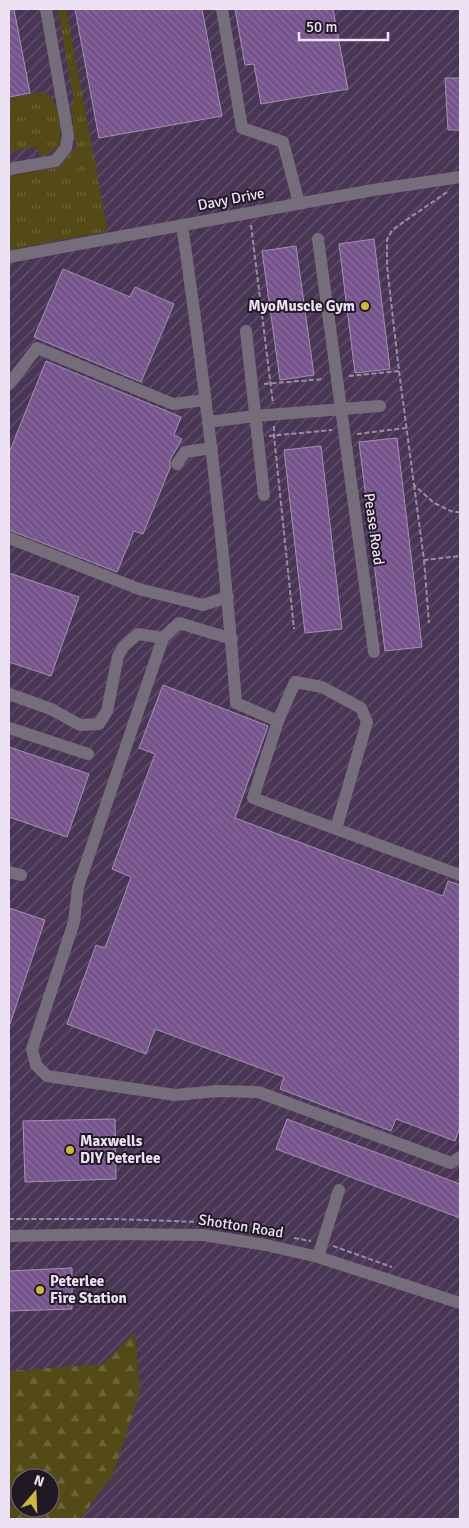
<svg xmlns="http://www.w3.org/2000/svg" width="469" height="1528" viewBox="0 0 469 1528" font-family="Signika,sans-serif">
  <style>
    .industrial { fill: url(#industrial-furrows); fill-rule: evenodd }
    .grass { fill: url(#grass-tufts) }
    .forest { fill: url(#forest-firs); fill-rule: evenodd }
    .building { fill: url(#building-back-hatch); stroke: #a392b0 }
    .lines { fill: none; stroke-linecap: round; stroke-linejoin: round }
    .path { stroke: #9a8da3; stroke-width: 2; stroke-dasharray: 5 2.5; stroke-linecap: butt }
    .minor { stroke: #756d7a; stroke-width: 12 }
    .poi-dot { fill: #ceb837; stroke: #201925; stroke-width: 2 }
    .labels { text-anchor: middle; stroke-width: 4; stroke-linejoin: round; paint-order: stroke }
    .street-label { font-size: 15px; fill: #ece2f3; stroke: #201925 }
    .poi-label { font-size: 15px; font-weight: bold; fill: #ece2f3; stroke: #201925; text-anchor: start }
  </style>
  <defs>
    <pattern id="industrial-furrows" width="10" height="10" patternUnits="userSpaceOnUse" patternTransform="scale(1.25)"><rect width="10" height="10" fill="#493655"/><path d="M-1 1l2-2M0 10L10 0M9 11l2-2" fill="none" stroke="#63536e"/></pattern>
    <pattern id="grass-tufts" width="24" height="20" patternUnits="userSpaceOnUse" patternTransform="scale(1.25)"><rect width="24" height="20" fill="#534a16"/><path d="M3 7l-1-3M5 7V3M7 7l1-3M15 17l-1-3M17 17v-4M19 17l1-3" fill="none" stroke="#6c6438"/></pattern>
    <pattern id="forest-firs" width="22" height="20" patternUnits="userSpaceOnUse" patternTransform="scale(1.25)"><rect width="22" height="20" fill="#534a16"/><path d="M5 1l3.5 6h-7zM16 11l3.5 6h-7z" fill="#6c6438"/></pattern>
    <pattern id="building-back-hatch" width="6" height="6" patternUnits="userSpaceOnUse" patternTransform="scale(1.25)"><rect width="6" height="6" fill="#75548c"/><path d="M-1 5l2 2M0 0l6 6M5-1l2 2" fill="none" stroke="#896c9d"/></pattern>
  </defs>
  <rect width="100%" height="100%" fill="#3d2d47"/>
  <path class="industrial" d="M9 9H460V1519H9ZM20 1478H50V1508H20Z"/>
  <path class="grass" d="M58 9H66L108 231 9 250V176L59 167 76 148 71 104 74 102Z
    M42 92C61 98 59 126 61 144L50 153 40 156 36 147 9 152V98Z"/>
  <path class="forest" d="M135 1332 140 1392 113 1475 80 1519H9V1371L103 1364ZM20 1478H50V1508H20Z"/>
  <path class="building" d="M9 9H14L30 93 9 97Z
    M75 9H202L222 116 99 138Z
    M235 9H333L348 89 261 104 254 64 245 65Z
    M445 78H460V130H448Z
    M374 239 390 369 355 373 339 244Z
    M296 246 314 375 280 380 262 251Z
    M63 269 130 297 135 287 174 304 141 382 34 337Z
    M46 361 181 417 174 435 182 439 170 460V468L143 534 134 531 117 572 9 530V453Z
    M397 438 422 647 385 651 359 442Z
    M321 446 342 629 305 633 284 450Z
    M9 573 79 597 51 676 9 662Z
    M163 685 268 726 235 818 443 896 448 881 460 885V1127L455 1141 396 1119 391 1131 280 1089 284 1077 155 1029 146 1054 67 1024 96 945 105 948 131 877 112 869 155 754 139 748Z
    M9 747 89 774 67 837 9 817Z
    M9 908 45 920 10 1024 9 1023Z
    M115 1119 116 1179 25 1182 23 1121Z
    M287 1119 460 1184V1218L276 1149Z
    M72 1268V1309L9 1311V1271Z"/>
  <g class="lines">
    <path class="path" d="M447 192 392 230 387 240V266L399 371 414 485 434 503 453 512H460
      M251 225 273 404
      M349 376 399 371
      M264 384 324 379
      M274 426V436L294 629
      M357 434 406 428
      M269 436 332 430
      M414 485 424 560 460 556
      M424 560 429 623
      M9 1219H116L198 1222
      M294 1238 311 1241
      M333 1246 392 1267"/>
    <path class="minor" d="M222 9 242 128 283 142 299 203
      M9 169 55 161 66 148 68 135 46 9
      M182 225C205 384 224 543 236 703L278 721 253 798 460 875
      M318 239 374 652
      M9 257 373 190 460 177
      M246 331 264 495
      M9 384 37 348 173 404 205 400
      M208 422 255 416 380 406
      M177 464 185 452 212 448
      M9 538 139 589 203 605 228 597
      M232 639 179 623 163 638 78 887 74 922 32 1049 36 1065 47 1076 175 1095 218 1091 258 1092 451 1163 460 1157
      M9 694 51 709 80 725 99 724 107 711 118 656 124 646 138 634 163 638
      M278 721 295 682 322 687 361 708 367 722 336 829
      M9 728 88 754
      M9 872 21 875
      M9 1236 114 1234 203 1235 266 1245 318 1257 460 1303
      M318 1257 339 1190"/>
  </g>
  <g class="poi-dot">
    <circle cx="365" cy="306" r="5"/>
    <circle cx="70" cy="1150" r="5"/>
    <circle cx="40" cy="1290" r="5"/>
  </g>
  <g class="labels">
    <g class="street-label">
      <text transform="translate(231 199) rotate(-11)" y="5">Davy Drive</text>
      <text transform="translate(374 529) rotate(82)" y="5">Pease Road</text>
      <text transform="translate(241 1226) rotate(9)" y="5">Shotton Road</text>
    </g>
    <g class="poi-label">
      <text x="355" y="311" text-anchor="end">MyoMuscle Gym</text>
      <text x="80" y="1146">Maxwells<tspan x="80" dy="17">DIY Peterlee</tspan></text>
      <text x="50" y="1286">Peterlee<tspan x="50" dy="17">Fire Station</tspan></text>
    </g>
  </g>
  <rect width="469" height="1528" fill="none" stroke="#ece2f3" stroke-width="20"/>
  <g transform="translate(35 1493) rotate(19)"><circle r="24" fill="#201925" stroke="#726977"/>
  <path d="M0-4L9 19L0 12L-9 19Z" fill="#ceb837"/>
  <text y="-8" font-size="14" font-weight="bold" text-anchor="middle" fill="#ece2f3">N</text>
  </g>
  <path d="M299 32v8h89v-8" fill="none" stroke="#ece2f3" stroke-width="2.5"/>
  <text x="306" y="32" font-size="15" fill="#ece2f3" stroke="#201925" stroke-width="4" paint-order="stroke">50 m</text>
</svg>
